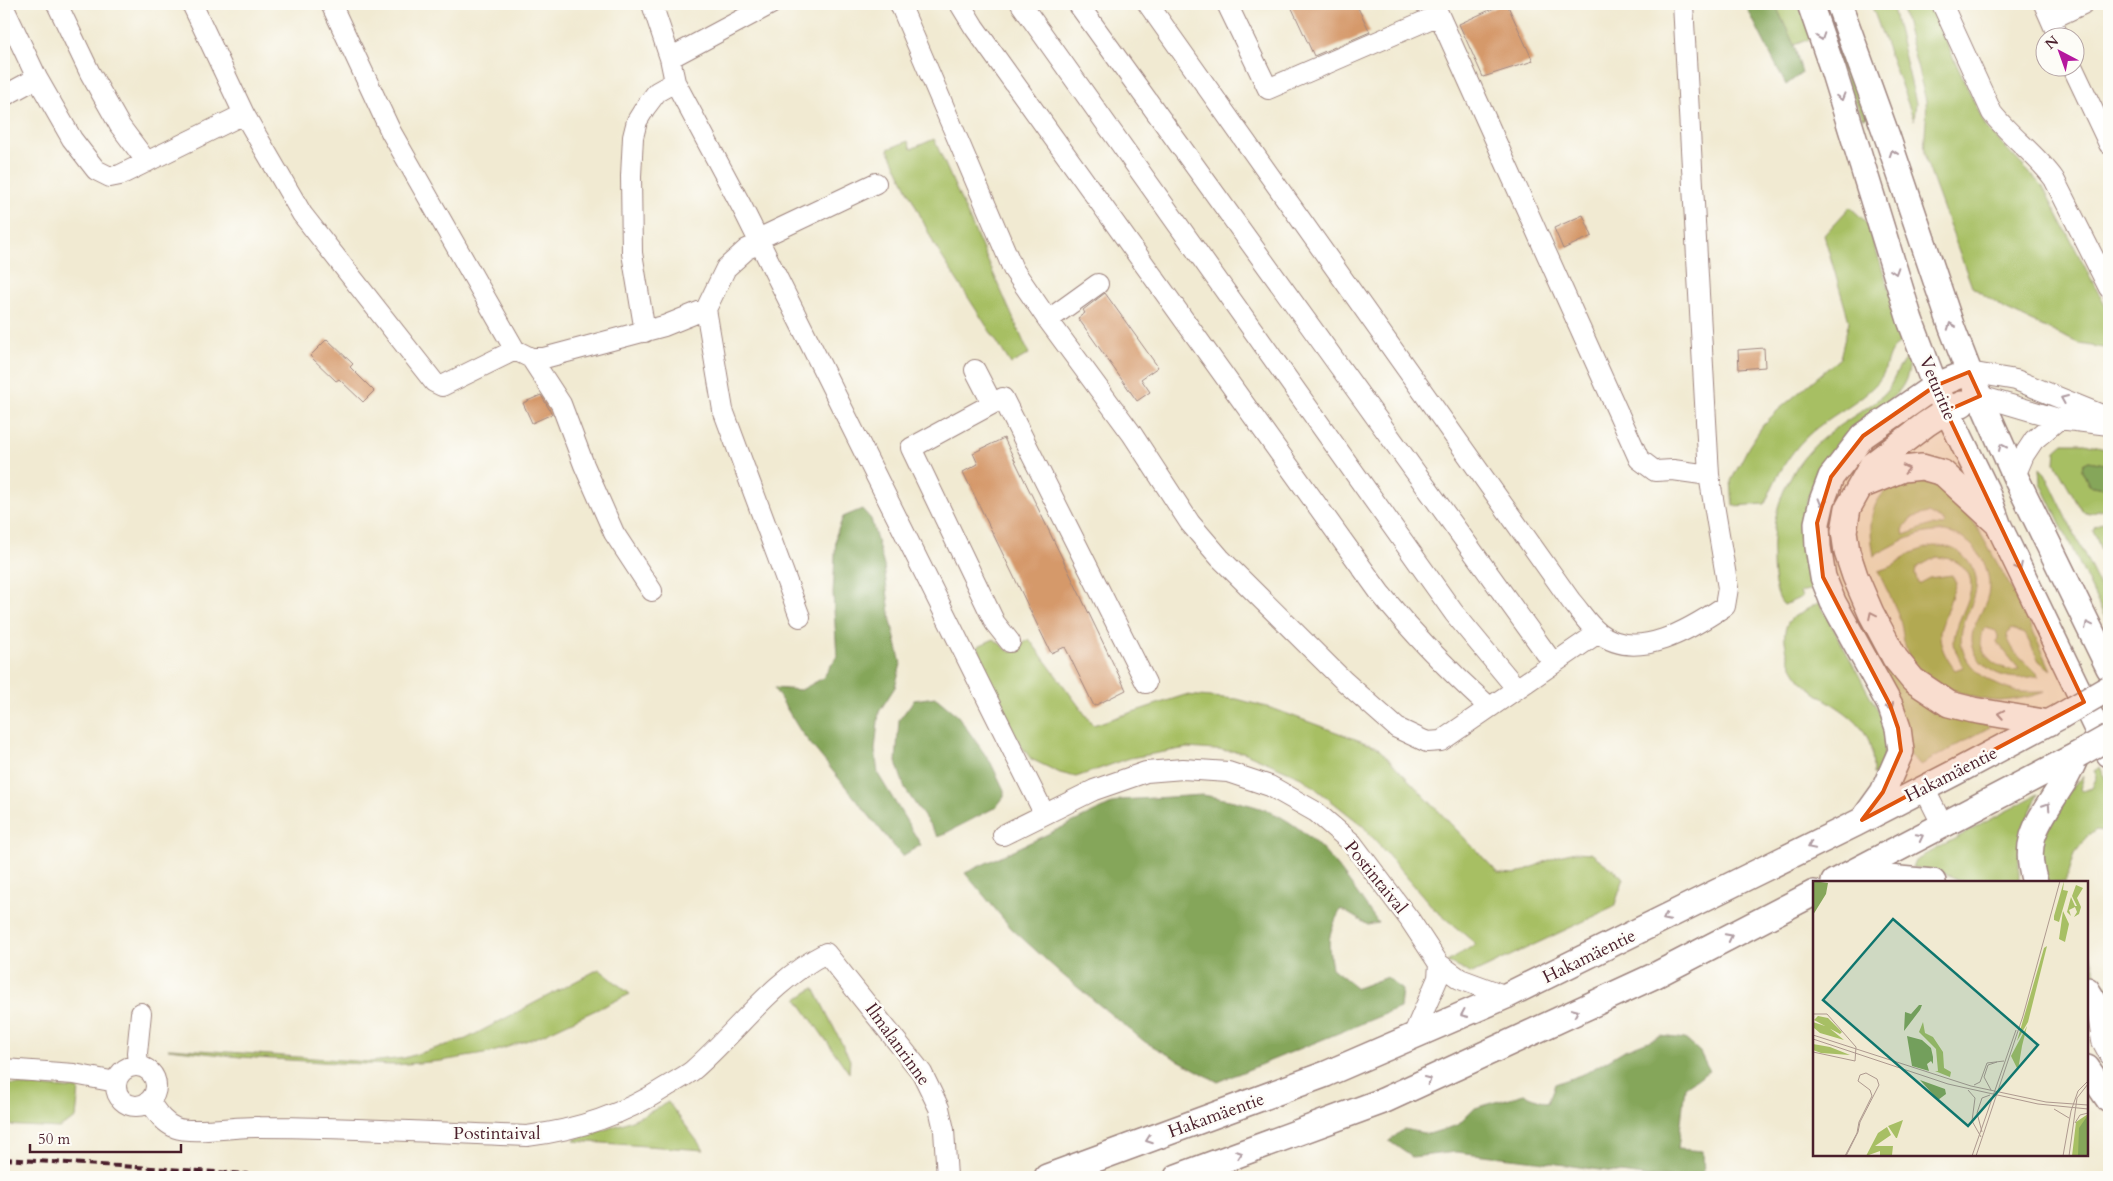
<svg xmlns="http://www.w3.org/2000/svg" width="2113" height="1181" viewBox="0 0 2113 1181" font-family="Cardo,serif">
  <style>
    .green { fill: #a7bf64; stroke: #786f48; fill-rule: evenodd }
    .forest { fill: #85a65a; stroke: #686242 }
    .building { fill: #d5996a }
    .lines { fill: none; stroke-linecap: round; stroke-linejoin: round }
    .minor-casing { stroke: #9e847e; stroke-width: 22 }
    .major-casing { stroke: #9e847e; stroke-width: 28 }
    .minor { stroke: #fff; stroke-width: 20 }
    .major { stroke: #fff; stroke-width: 25 }
    .rail { stroke: #4a1f2b; stroke-width: 4; stroke-dasharray: 8 4; stroke-linecap: butt }
    .major-bridge-casing { stroke: #9e847e; stroke-width: 28; stroke-linecap: butt }
    .major-bridge { stroke: #fff; stroke-width: 25 }
    .oneway { stroke: #ae9aa0 }
    .marked { fill: #e0560e; fill-opacity: 0.2; stroke: #e0560e; stroke-width: 4; stroke-linejoin: round }
    .labels { text-anchor: middle; stroke-width: 5; stroke-linejoin: round; paint-order: stroke }
    .street-label { font-size: 18px; fill: #4a1f2b; stroke: #fdfcf7 }
    .inset-road { fill: none; stroke: #ae998f; stroke-width: 1 }
    .view { fill: #0f766e; fill-opacity: 0.15; stroke: #0f766e; stroke-width: 2.5 }
    .inset-edge { fill: none; stroke: #4a1f2b; stroke-width: 2.5 }
  </style>
  <rect width="100%" height="100%" fill="#fdfcf7"/>
  <filter id="ink" filterUnits="userSpaceOnUse"><feTurbulence type="fractalNoise" baseFrequency=".02" numOctaves="2"/><feDisplacementMap in="SourceGraphic" scale="10" xChannelSelector="R" yChannelSelector="G"/><feConvolveMatrix kernelMatrix="1 2 1 2 8 2 1 2 1" color-interpolation-filters="sRGB"/></filter>
  <filter id="wash" filterUnits="userSpaceOnUse"><feTurbulence type="fractalNoise" baseFrequency=".0096" numOctaves="4" result="noise"/><feDisplacementMap in="SourceGraphic" scale="20" xChannelSelector="R" yChannelSelector="G"/><feGaussianBlur stdDeviation="1.12" result="paint"/><feColorMatrix in="noise" values="0 0 0 0 0 0 0 0 0 0 0 0 0 0 0 0 0 1.4 0 .05"/><feComposite in="paint" operator="in"/></filter>
  <g filter="url(#wash)">
    <rect width="100%" height="100%" fill="#f1ead2"/>
    <path class="green" d="M1775 4H1800L1812 38 1794 45Z
      M1816 4H1829L1868 117 1863 118 1837 59Z
      M1871 4H1892L1916 103 1914 120Z
      M1901 4H1928L1986 127 2043 187 2109 313V349L2080 344 2005 309 1972 287 1926 161C1922 141 1928 121 1926 101Z
      M934 139 1029 354 1011 364 935 246 888 149 908 141 911 149Z
      M1850 207 1866 222 1907 340C1880 351 1893 366 1876 384 1860 401 1837 412 1818 427 1792 447 1777 474 1765 504L1733 506 1731 481 1749 446 1763 425 1777 411 1840 358 1849 321 1824 235Z
      M1910 355C1910 397 1883 402 1857 424 1818 456 1793 513 1804 564 1806 572 1810 581 1813 589L1800 592 1802 597 1784 605C1774 596 1773 571 1773 558 1770 504 1791 460 1836 428 1851 417 1869 408 1883 395 1895 384 1896 365 1910 355Z
      M2064 443H2085L2109 449V465L2089 461 2083 464 2082 470 2089 485 2109 489V507L2089 513 2082 511 2055 463 2056 450Z
      M2040 468 2045 473 2109 605V626L2041 483Z
      M1900 479H1938L1963 505 1978 529 2023 609 2051 670 2039 661 2025 634 2011 629 2007 635C2011 653 2027 664 2039 676 2030 677 2019 679 2009 677 1988 674 1967 654 1973 631 1977 617 1988 604 1989 588 1990 558 1966 529 1934 532 1913 533 1892 546 1874 556 1868 520 1868 501 1900 479ZM1928 513 1945 522 1944 526 1931 525 1904 535 1903 530 1911 518ZM1986 628 1996 631 1998 636 1997 642 2019 669C1996 674 1969 645 1986 628Z
      M2109 519V570L2093 530 2095 526Z
      M1932 546C1947 546 1956 547 1966 559 1989 584 1968 604 1962 630 1956 663 1986 683 2014 691 2023 693 2035 692 2045 692 2030 697 2015 700 2000 701 1974 702 1918 680 1908 654 1903 644 1903 631 1900 620 1895 604 1885 587 1878 571L1893 566 1911 553ZM1936 557C1948 558 1955 559 1964 568 1984 588 1954 619 1954 641 1954 651 1960 659 1963 667L1955 670C1946 658 1939 646 1940 631L1956 583 1952 575 1929 578 1918 584 1915 574 1916 568Z
      M1819 602 1881 716C1889 739 1884 752 1878 774H1873C1873 761 1872 741 1863 730 1837 696 1792 697 1785 641 1784 635 1785 625 1790 620 1796 614 1811 608 1819 602Z
      M994 639 1010 652 1015 650 1029 639 1093 725 1185 695 1237 699 1274 709 1377 747 1498 873 1517 874 1558 856 1576 852 1591 853 1624 878 1614 907 1472 974 1447 962 1476 944 1434 909 1363 826 1301 777 1243 752 1187 748 1130 758 1076 777 1060 773 1031 759 1019 743 984 667 978 646Z
      M1888 669C1921 708 1941 712 1989 725L1990 727 1921 765 1909 755 1883 673Z
      M2100 767 2109 787V811L2104 812C2105 822 2109 825 2109 836L2102 831 2096 830 2087 837 2075 853 2066 882H2041L2038 846 2066 793 2084 776 2080 789 2082 791 2092 788 2097 776 2094 771Z
      M2038 794 2025 824 2019 845V882H1964L1941 872 1912 867 1915 860Z
      M2087 951 2091 957 2097 978 2109 988V1013L2087 978Z
      M599 969 630 994 540 1036 490 1053 441 1061 395 1065 338 1063 241 1057 168 1049 170 1048 370 1062 404 1058 466 1039Z
      M814 988 850 1060 849 1073 797 999Z
      M4 1084 79 1089 76 1118 59 1128 4 1125Z
      M668 1102 704 1150 574 1141 575 1139C607 1129 639 1120 668 1102Z"/>
    <path class="forest" d="M1745 4H1775L1794 45 1802 73 1786 85Z
      M2089 461 2109 465V489L2089 485 2082 470 2083 464Z
      M862 509 871 519 884 566 891 621 901 664 895 687 879 712 875 750 878 774 921 845 902 856 801 732 774 688 801 690 823 678 837 656 833 594 836 535 843 517Z
      M935 697 958 716 991 763 1004 790V797L996 807 938 837 905 789 896 762 899 720 914 700Z
      M1203 795C1229 800 1257 804 1281 817 1324 841 1350 883 1378 923L1368 925 1341 909C1328 934 1327 940 1332 968L1357 988 1387 977 1402 990 1400 1008 1218 1082 1145 1042 1065 977 1011 928 965 873 1120 800Z
      M1661 1036 1685 1039 1700 1052 1709 1071 1685 1087 1678 1149 1703 1151 1704 1177H1649L1537 1161 1456 1152 1412 1157 1389 1141 1404 1129 1429 1134 1458 1125 1475 1108 1524 1094 1548 1103 1555 1084 1586 1073 1623 1051Z"/>
    <g id="blocks">
      <path class="building" d="M1290 4H1356L1370 32 1314 56Z
        M1503 4H1507L1533 61 1483 77 1459 24Z
        M1583 215 1592 236 1563 249 1554 228Z
        M1105 293 1158 367 1141 379 1150 392 1137 401 1078 318 1085 313 1083 310Z
        M327 339 353 364 350 367 374 391 363 402 339 379 336 381 310 356Z
        M1764 348 1765 367 1739 369 1738 350Z
        M541 395 552 414 532 423 523 403Z
        M1004 438 1126 690 1094 706 1065 647 1051 653 963 472 978 464 973 453Z"/>
    </g>
  </g>
  <g filter="url(#ink)">
    <use href="#blocks" fill-opacity="0" stroke="#9e847e" stroke-width="1"/>
    <g class="lines">
      <g class="minor-casing">
        <path id="minor" d="M57 4 90 73 120 126 147 162
          M192 4 244 114 302 214 434 382 442 386 515 350 531 358H544L664 326 706 309
          M331 4 391 132 515 350
          M652 4 670 58 675 82 743 209 1044 813
          M900 4 1013 269 1048 320 1132 434 1190 523 1220 558 1344 681 1397 728 1427 742 1441 741 1598 633
          M960 4 974 27 1380 593C1414 635 1449 671 1489 707
          M1021 4 1454 613 1517 689
          M1078 4 1553 663
          M1148 4 1571 601C1580 611 1588 625 1599 633 1637 663 1692 628 1725 606L1728 588 1709 475 1683 4
          M1227 4 1268 89 1439 15
          M1434 4 1639 459 1655 471 1673 470 1709 475
          M1942 4 1992 113C2011 137 2037 155 2054 179L2109 288
          M2044 4 2059 38
          M4 8 37 78 72 139 96 170 110 177 120 175 244 114
          M2051 19 2083 4
          M670 58 771 4
          M2073 68 2109 144
          M4 96 37 78
          M758 239 876 183
          M760 243 747 249 726 268 706 309 723 410 800 617
          M1048 320 1098 284
          M645 332 632 253 631 176 633 137 637 121 645 108 657 92 675 82
          M531 358 561 404 584 465 614 533 652 591
          M975 370 992 403
          M1969 372 2016 380 2109 418
          M1980 396 2059 419 2109 425
          M2015 476 2024 455 2034 440 2059 419
          M1010 642 995 623 911 448 1003 398 1146 683
          M1924 788 1943 826
          M1003 835 1094 790 1146 772 1183 769 1228 772 1270 786 1316 812 1352 843 1410 920 1439 964 1460 979 1506 996
          M2097 1008 2102 1041 2109 1054
          M1412 1038 1438 978 1439 964
          M138 1066 137 1053 141 1013
          M116 1086a20 20 0 1 1 40 0a20 20 0 1 1-40 0Z
          M4 1069 74 1074 116 1082
          M149 1101C156 1111 163 1123 176 1128 192 1134 239 1126 259 1127 348 1127 438 1133 527 1136 577 1130 623 1115 666 1087 674 1082 684 1077 692 1071 737 1032 772 980 826 953L922 1073 939 1108 944 1130 947 1177"/>
      </g>
      <g class="major-casing">
        <path id="major" d="M1810 4 1833 70 1910 320 1935 386 1986 490 1998 524 2109 754
          M1839 4 1888 139 1952 328 1969 372 2015 476 2109 668
          M1962 404 1946 411 1926 424 1872 465 1848 508 1844 531 1847 552 1855 576 1871 613 1895 658 1913 680 1949 704 1973 710 2049 723
          M1861 486 1903 469 1922 467 1943 473 1997 523
          M1865 817 1883 792 1901 751 1898 728 1890 705 1833 602 1823 577 1818 547 1817 523 1822 501 1831 477 1863 436 1935 386 1969 372
          M1834 882 2077 755
          M1852 882 1888 878 1933 882
          M2035 882C2021 839 2040 820 2061 786 2068 776 2072 765 2077 755
          M2087 990 2109 1026
          M2087 1068 2109 1100
          M1047 1177 1326 1074 1506 996 1855 824 1956 772 2059 717
          M1177 1177 1383 1101 1654 976 1814 893"/>
      </g>
      <use href="#minor" class="minor"/>
      <use href="#major" class="major"/>
      <path class="rail" d="M4 1159 297 1177"/>
      <g class="major-bridge-casing">
        <path id="major-bridge" d="M2059 717 2109 688
          M2077 755 2109 737"/>
      </g>
      <use href="#major-bridge" class="major-bridge"/>
    </g>
    <defs><path id="oneway-chevron" d="M-2-3.5L2.5 0L-2 3.5" fill="none" stroke-width="1.6" stroke-linecap="round" stroke-linejoin="round" transform="scale(1.25)"/></defs>
    <g class="oneway">
      <use href="#oneway-chevron" transform="translate(1821 37) rotate(71)"/>
      <use href="#oneway-chevron" transform="translate(1841 97) rotate(74)"/>
      <use href="#oneway-chevron" transform="translate(1893 153) rotate(-109)"/>
      <use href="#oneway-chevron" transform="translate(1895 271) rotate(72)"/>
      <use href="#oneway-chevron" transform="translate(1951 326) rotate(-110)"/>
      <use href="#oneway-chevron" transform="translate(2064 399) rotate(-157)"/>
      <use href="#oneway-chevron" transform="translate(2002 447) rotate(-114)"/>
      <use href="#oneway-chevron" transform="translate(1906 469) rotate(-12)"/>
      <use href="#oneway-chevron" transform="translate(1822 502) rotate(106)"/>
      <use href="#oneway-chevron" transform="translate(2019 567) rotate(64)"/>
      <use href="#oneway-chevron" transform="translate(1872 615) rotate(-116)"/>
      <use href="#oneway-chevron" transform="translate(2088 625) rotate(-116)"/>
      <use href="#oneway-chevron" transform="translate(1890 707) rotate(67)"/>
      <use href="#oneway-chevron" transform="translate(2001 714) rotate(-170)"/>
      <use href="#oneway-chevron" transform="translate(2047 806) rotate(-57)"/>
      <use href="#oneway-chevron" transform="translate(1920 837) rotate(-27)"/>
      <use href="#oneway-chevron" transform="translate(1811 846) rotate(154)"/>
      <use href="#oneway-chevron" transform="translate(1666 918) rotate(154)"/>
      <use href="#oneway-chevron" transform="translate(1729 937) rotate(-27)"/>
      <use href="#oneway-chevron" transform="translate(1575 1012) rotate(-25)"/>
      <use href="#oneway-chevron" transform="translate(1464 1014) rotate(156)"/>
      <use href="#oneway-chevron" transform="translate(1428 1080) rotate(-25)"/>
      <use href="#oneway-chevron" transform="translate(1149 1140) rotate(160)"/>
      <use href="#oneway-chevron" transform="translate(1239 1154) rotate(-20)"/>
    </g>
  </g>
  <path class="marked" d="M1969 372 1980 396 1946 411 2084 702 1862 820 1883 792 1901 751 1898 728 1890 705 1823 577 1817 523 1831 477 1863 436 1935 386Z"/>
  <g class="labels">
    <g class="street-label">
      <text transform="translate(1938 388) rotate(67)" y="6">Veturitie</text>
      <text transform="translate(1951 774) rotate(-27)" y="6">Hakamäentie</text>
      <text transform="translate(1376 877) rotate(51)" y="6">Postintaival</text>
      <text transform="translate(1589 956) rotate(-26)" y="6">Hakamäentie</text>
      <text transform="translate(898 1044) rotate(54)" y="6">Ilmalanrinne</text>
      <text transform="translate(1216 1115) rotate(-20)" y="6">Hakamäentie</text>
      <text x="497" y="1139">Postintaival</text>
    </g>
  </g>
  <g transform="translate(1813 881)">
    <rect width="275" height="275" fill="#f1ead2"/>
    <path d="M251 0 250 9 255 10 246 41 241 39V35ZM263 4 270 7 264 17 268 26 266 33 261 36 264 31 262 26 256 29 258 35 254 31 258 16 262 25H264L259 15ZM250 30 256 43 252 61 246 58ZM234 65 215 141 204 160 231 67ZM5 135 15 137 29 151 27 153 1 139ZM0 141 15 146 31 159 7 152 1 147ZM110 141 112 152 120 156 130 171 131 187 138 191 137 196 122 190H125L123 168 106 151ZM214 145 209 165 205 189 198 175ZM0 163 17 166 37 174 8 172 0 169ZM275 233V275H259L263 241ZM90 239 84 257H83L75 245ZM74 246 78 254 62 265H80L79 274 67 275V270L53 275 65 252Z" fill="#a7bf64"/>
    <path d="M0 0 15 2 13 13 0 34ZM106 124H109L107 129 91 150 92 131 98 133ZM94 155 109 159 118 167 120 176V183L118 180 114 183 116 190 99 185ZM107 199 132 208 133 213 125 219ZM275 234V275H265L266 247Z" fill="#85a65a"/>
    <path class="inset-road" d="M0 133H14L43 166 42 180 0 171M0 154 158 205 233 221 275 224M0 158 135 203 225 223 275 228M161 204 167 201 174 182 191 180M155 209 162 217 159 240 168 256M178 209 171 196 175 184 184 181M241 228 256 237M262 242 267 234 275 232M169 251 164 232 169 217 177 214M32 275 44 252 46 241 59 215 57 209 45 200 47 194 53 192 64 198 66 204 47 241 45 251 33 275M159 275 203 149M163 275 210 135 247 0M250 275 258 230 265 210 275 200M256 275 264 217 275 203"/>
    <path class="view" d="M80 38 225 164 155 245 10 119Z"/>
    <rect width="275" height="275" class="inset-edge"/>
  </g>
  <rect width="2113" height="1181" fill="none" stroke="#fdfcf7" stroke-width="20"/>
  <g transform="translate(2060 52) rotate(319)"><circle r="24" fill="#fdfcf7" stroke="#b5a4a5"/>
  <path d="M0-4L9 19L0 12L-9 19Z" fill="#b5179e"/>
  <text y="-8" font-size="14" font-weight="bold" text-anchor="middle" fill="#4a1f2b">N</text>
  </g>
  <path d="M30 1144v8h151v-8" fill="none" stroke="#4a1f2b" stroke-width="2.5"/>
  <text x="38" y="1144" font-size="15" fill="#4a1f2b" stroke="#fdfcf7" stroke-width="4" paint-order="stroke">50 m</text>
</svg>
